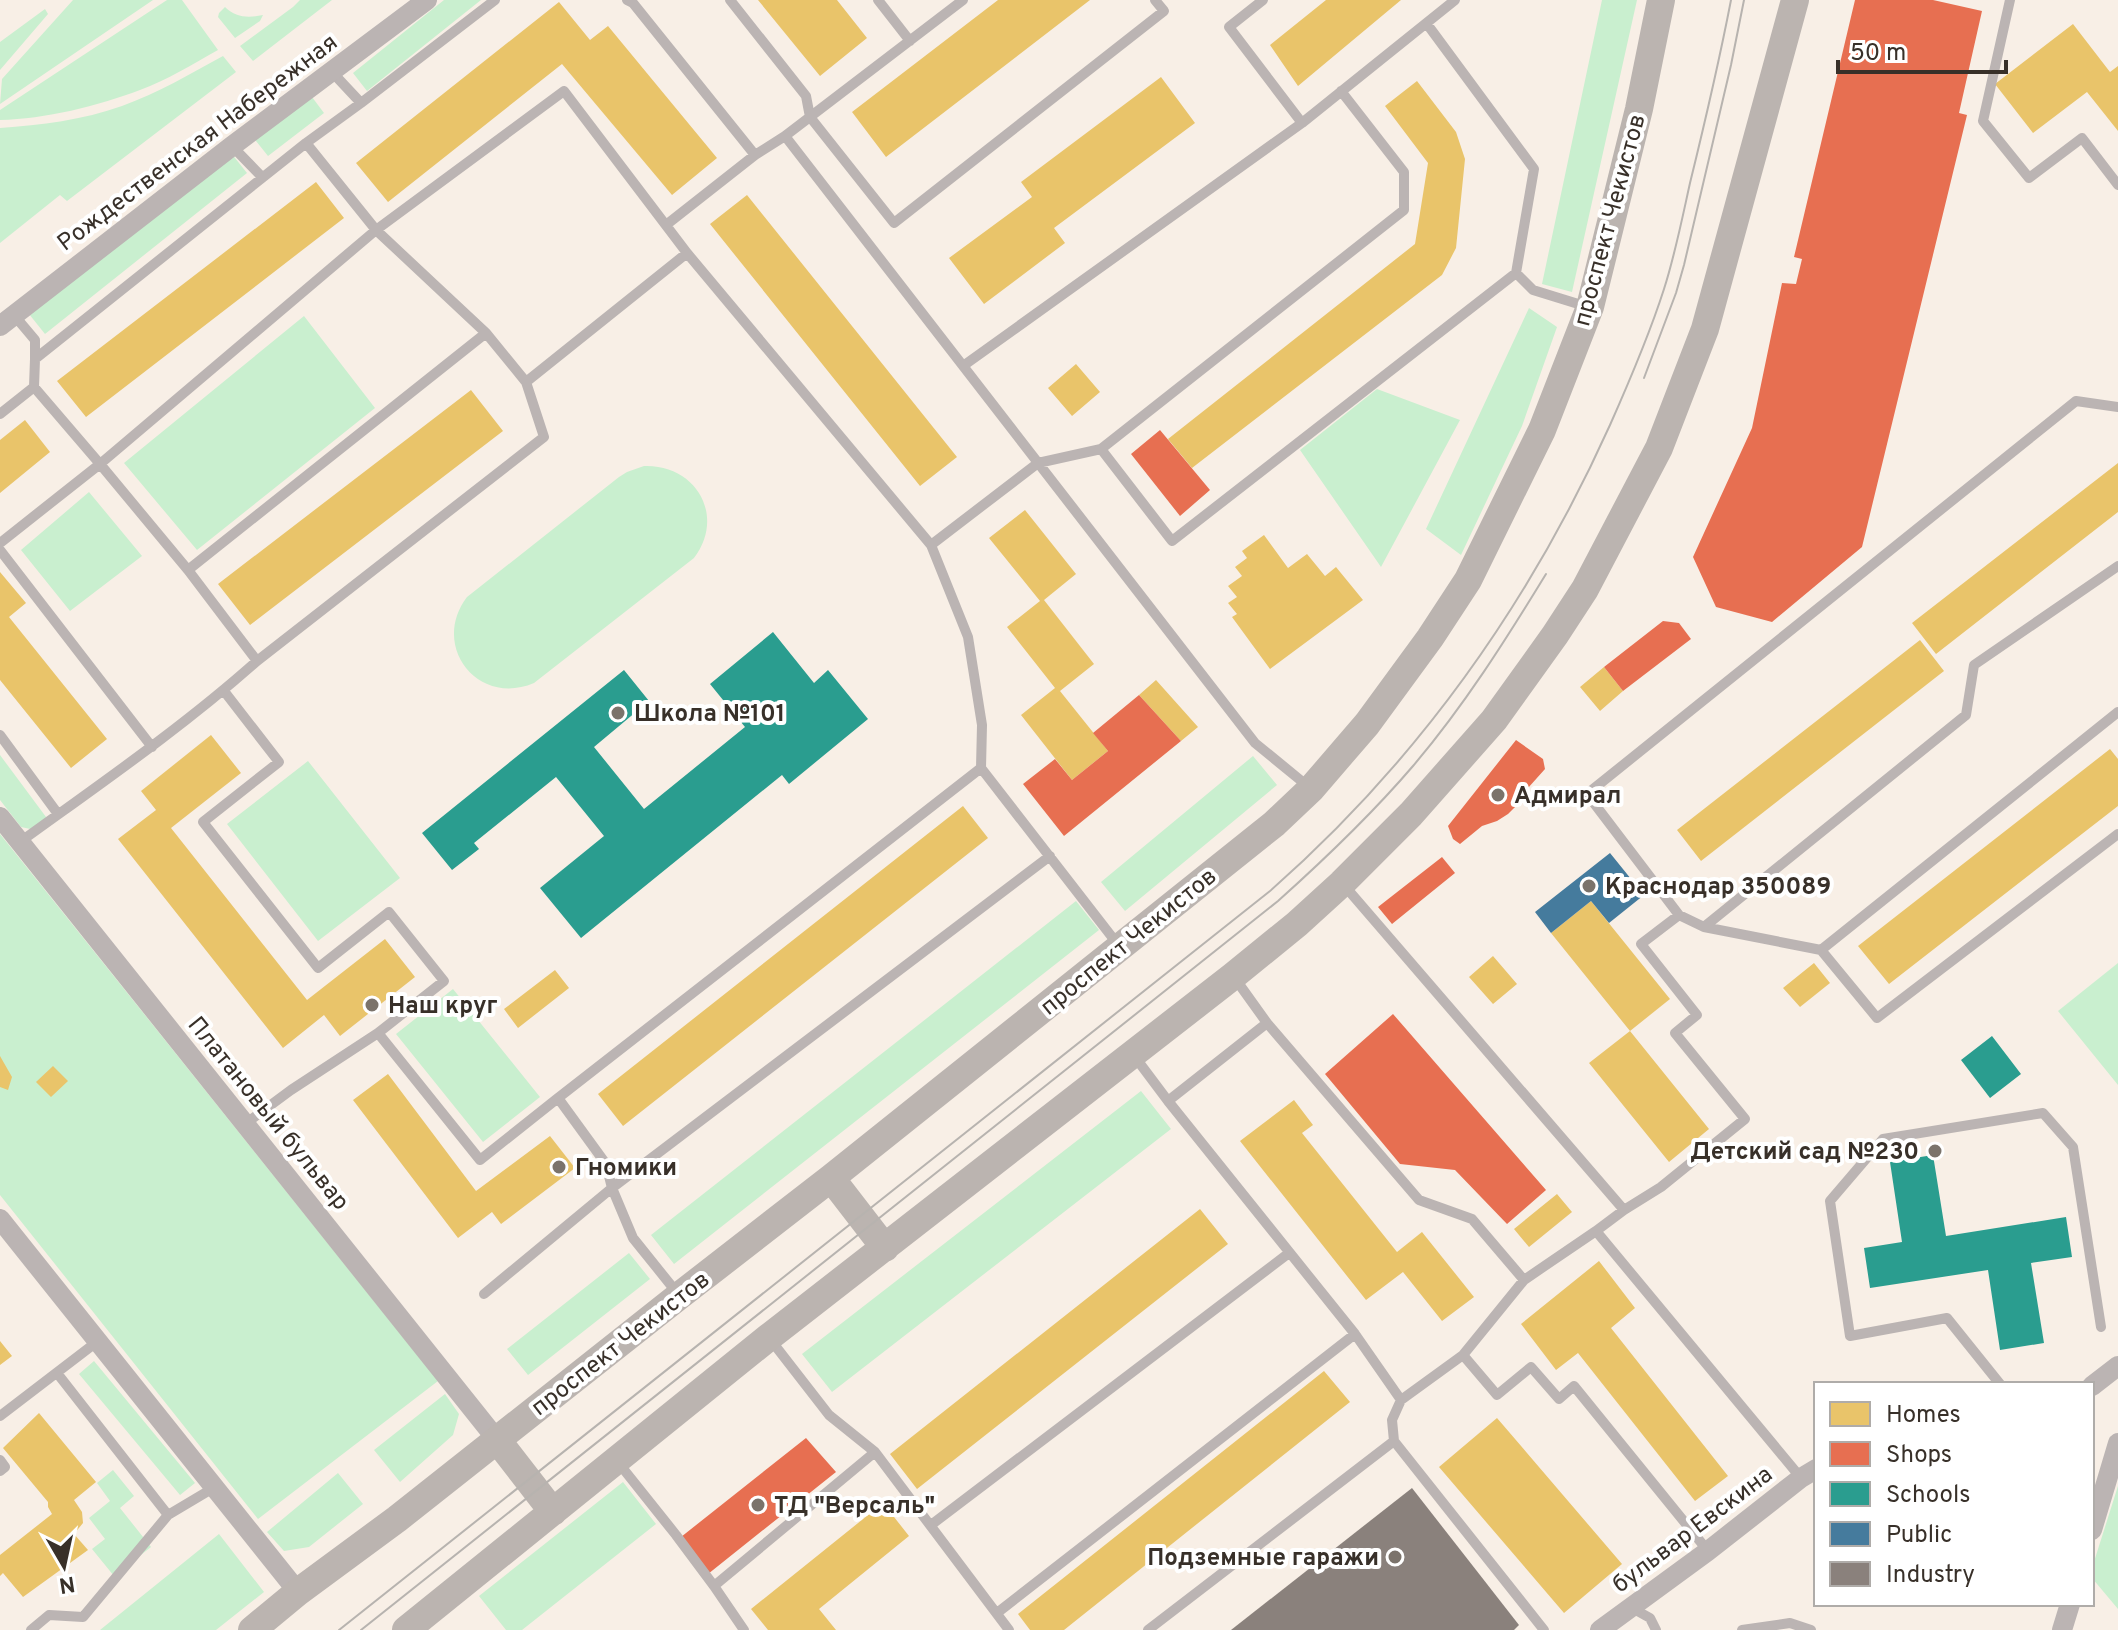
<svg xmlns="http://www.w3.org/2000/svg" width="2118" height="1630" viewBox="0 0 2118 1630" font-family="Overpass,sans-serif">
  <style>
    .green { fill: #c9efcf }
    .homes { fill: #e9c46a }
    .shops { fill: #e76f51 }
    .schools { fill: #2a9d8f }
    .public { fill: #457b9d }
    .industry { fill: #8a817c }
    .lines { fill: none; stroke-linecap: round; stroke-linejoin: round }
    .lane { stroke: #bbb4b3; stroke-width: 10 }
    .street { stroke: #bbb4b3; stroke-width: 20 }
    .secondary { stroke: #bbb4b0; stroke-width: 28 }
    .tram { stroke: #b7b3af; stroke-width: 2 }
    .poi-dot { fill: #7b736b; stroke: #fff; stroke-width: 3 }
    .labels { text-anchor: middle; stroke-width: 8; stroke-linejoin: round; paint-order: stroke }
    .street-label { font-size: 24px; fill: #383029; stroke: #fff }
    .poi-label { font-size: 24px; font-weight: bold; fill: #383029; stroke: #fff; text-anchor: start }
  </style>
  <rect width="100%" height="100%" fill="#f8efe6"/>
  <path class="green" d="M73 0H153L0 104 2 79Z
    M167 0H182L218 50C193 64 167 80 140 90 98 106 45 119 0 120V110Z
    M300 0H332L253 61 240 46 293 7Z
    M444 0H481L367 91 353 73Z
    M1602 0H1637L1572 292 1542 284Z
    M225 7C236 18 249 18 263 15L260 21 235 38 218 17 219 13Z
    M45 9 48 14 0 70V42Z
    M223 56 236 72 67 201 60 195 0 243V128C41 125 83 120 122 106 158 93 190 74 223 56Z
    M309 93 324 113 268 156 252 136Z
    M231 153 247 173 45 334 29 314Z
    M1529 308 1557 327 1522 426 1461 555 1426 529Z
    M304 316 375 408 197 550 124 463Z
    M1377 389 1460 420 1381 567 1300 450Z
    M644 466C696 464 726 516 694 558L534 683C478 707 430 646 467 597L619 477 627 472Z
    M89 492 142 556 70 611 21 550Z
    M0 755 49 821 35 830 21 827 0 800Z
    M1253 756 1277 785 1125 911 1101 882Z
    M308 761 400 878 318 941 227 824Z
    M0 834 438 1381 258 1519 0 1195Z
    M1076 901 1099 930 674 1264 651 1235Z
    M2118 963V1085L2058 1011Z
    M453 989 540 1097 483 1142 396 1034Z
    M1141 1091 1171 1129 832 1392 802 1354Z
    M629 1253 650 1279 528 1375 507 1349Z
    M94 1361 195 1483 180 1495 79 1374Z
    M445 1394 459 1414 453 1435 400 1482 374 1450Z
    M113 1470 134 1496 120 1508 151 1547 114 1576 92 1549 105 1539 89 1518 110 1501 97 1483Z
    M338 1473 363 1504 309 1547 284 1551 267 1532Z
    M623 1482 656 1524 522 1630H506L479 1596Z
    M2118 1486V1609L2092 1578V1568Z
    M219 1534 264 1592 216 1630H100Z"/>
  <path class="homes" d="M758 0H837L867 38 820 76Z
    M998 0H1090L886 157 852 112Z
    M1326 0H1401L1298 86 1270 45Z
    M559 2 590 40 608 26 717 158 672 195 562 64 388 202 356 163Z
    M2073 24 2110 72 2118 66V131L2087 92 2033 133 1995 84Z
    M1161 77 1195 123 1054 228 1065 243 984 304 949 258 1032 197 1021 182Z
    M1417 81 1456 132 1465 159 1456 248 1442 275 1192 468 1168 439 1415 244 1428 163 1385 106Z
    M316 182 344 218 86 417 57 381Z
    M747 195 957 457 920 486 710 224Z
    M1076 364 1100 392 1072 416 1048 388Z
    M471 390 503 431 250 625 218 584Z
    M25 420 50 452 0 493V440Z
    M2118 463V512L1936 654 1912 623Z
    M1025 510 1076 574 1044 600 1094 664 1060 691 1108 751 1072 780 1021 715 1055 688 1007 627 1040 601 989 538Z
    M1264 535 1288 568 1307 554 1325 576 1336 567 1363 600 1270 669 1232 617 1237 614 1228 603 1237 597 1228 586 1242 576 1235 567 1247 558 1242 551Z
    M0 572 26 603 9 617 107 739 71 768 0 680Z
    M1920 640 1944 671 1701 861 1677 830Z
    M1604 667 1623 691 1600 711 1580 687Z
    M1156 680 1198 727 1181 741 1139 695Z
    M211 735 241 773 171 828 307 1000 385 939 415 977 340 1036 324 1015 283 1048 118 839 156 810 141 791Z
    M2110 749 2118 759V806L1889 984 1858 946Z
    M963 806 988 838 623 1126 598 1094Z
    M1591 901 1670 999 1630 1031 1551 933Z
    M1493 956 1517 984 1493 1004 1469 977Z
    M1814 963 1830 983 1800 1007 1783 988Z
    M555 970 569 988 518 1028 504 1009Z
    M1630 1031 1709 1129 1669 1162 1589 1063Z
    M0 1056 12 1077 8 1090 0 1087Z
    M53 1066 68 1081 51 1097 36 1082Z
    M388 1074 476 1191 550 1136 575 1168 501 1224 492 1212 458 1238 353 1100Z
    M1294 1100 1313 1125 1302 1133 1397 1252 1422 1232 1474 1297 1442 1321 1403 1272 1366 1300 1240 1141Z
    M1557 1194 1572 1212 1529 1247 1514 1229Z
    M1200 1209 1228 1244 917 1489 890 1454Z
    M1599 1261 1635 1308 1611 1328 1728 1476 1695 1501 1578 1353 1556 1370 1521 1324Z
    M0 1341 12 1356 0 1365Z
    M1324 1371 1350 1402 1064 1630H1030L1018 1614Z
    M39 1413 96 1482 74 1500 82 1512 83 1523 74 1534 88 1550 23 1597 3 1573 0 1576V1555L52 1514 48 1507V1502L3 1448Z
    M1497 1418 1622 1564 1564 1613 1439 1467Z
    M883 1503 909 1536 819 1609 836 1630H768L751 1609Z"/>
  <path class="shops" d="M1855 0H1933L1982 11 1959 113 1967 115 1862 547 1772 622 1716 607 1693 557 1752 428 1782 283 1796 284 1802 259 1794 257Z
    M1160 430 1210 490 1180 516 1131 454Z
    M1663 621 1679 623 1691 639 1623 691 1604 667Z
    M1139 695 1181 741 1064 836 1023 784 1055 759 1072 780 1108 751 1093 733Z
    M1516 740 1543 759 1545 769 1528 788 1519 803 1508 814 1497 821 1482 826 1460 844 1453 839 1448 826Z
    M1442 857 1455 873 1392 924 1378 907Z
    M1393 1014 1546 1190 1507 1224 1455 1170 1400 1164 1325 1074Z
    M806 1438 836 1472 708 1574 681 1537Z"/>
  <path class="schools" d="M773 632 814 683 828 670 868 719 789 784 782 775 581 938 540 888 604 836 556 777 474 843 479 849 452 870 422 833 624 670 649 701 594 747 644 809 745 727 710 684Z
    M1992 1036 2021 1074 1990 1098 1961 1060Z
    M1933 1155 1946 1236 2066 1217 2072 1257 2031 1263 2044 1343 2000 1350 1988 1270 1870 1288 1864 1248 1902 1242 1890 1162Z"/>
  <path class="public" d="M1610 853 1644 895 1609 923 1591 901 1551 933 1535 912Z"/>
  <path class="industry" d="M1412 1488 1519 1625 1514 1630H1231Z"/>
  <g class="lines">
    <path class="lane" d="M627 0 633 3 755 155 785 136 1255 743 1310 788
      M730 0 806 96 810 117 894 223 1164 11 1155 0
      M878 0 910 41
      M1263 0 1229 27 1302 123 1455 0
      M2010 0 1983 121 2029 178 2082 138 2118 185
      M332 72 361 103
      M785 136 963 0
      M306 143 376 230 564 91 687 253 931 545
      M232 146 262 177
      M666 225 755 155
      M1516 273 1533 290 1588 307
      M9 321H19L35 340V359
      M963 366 1302 123
      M526 382 687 253
      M2118 407 2076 401 1587 794 1679 915 1704 927 1821 950 2118 712
      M0 414 34 387 35 359 306 143 361 103 495 0
      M1101 449 1172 541 1516 273 1534 169 1427 24
      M0 543 100 464 34 387
      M0 550 152 747
      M188 570 486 333
      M224 691 279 762 203 822 318 968 389 912 444 981 378 1033
      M0 735 58 814
      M20 842C100 784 183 727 257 661L544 437 526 382 486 333 376 230 100 464 188 570 257 661
      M1343 884 1624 1210
      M1679 915 1641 944 1697 1015 1675 1033 1745 1119 1661 1187 1624 1210 1596 1231 1801 1478
      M1704 927 1966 715 1974 665 2118 566
      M1119 946 981 768 982 725 968 637 931 545 1038 463 1101 449 1404 210V172L1341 91
      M1821 950 1877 1018 2118 834
      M1234 977 1267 1023 1419 1200 1472 1219 1524 1280
      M1135 1057 1168 1101 1355 1334 1401 1400 1392 1420 1394 1441 1544 1630
      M1168 1101 1267 1023
      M245 1124 291 1090 378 1033 480 1160 558 1098
      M484 1294 612 1188 1050 856
      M678 1294 633 1238 612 1188 606 1164 558 1098 981 768
      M770 1339 829 1415 875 1452 1009 1630
      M1463 1355 1524 1280 1596 1231
      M57 1373 168 1515
      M2000 1384 1947 1318 1850 1336 1830 1201 1883 1139 2043 1113 2073 1147 2101 1327
      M1401 1400 1463 1355 1497 1395 1531 1367 1559 1399 1574 1386 1708 1551
      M0 1416 98 1341
      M0 1460 5 1467 0 1471
      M617 1461 676 1535 714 1586
      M931 1525 1289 1253
      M1632 1608 1650 1618 1656 1630
      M997 1613 1355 1334
      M31 1630 49 1615 83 1617 168 1515 215 1487
      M744 1630 714 1586 875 1452
      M1148 1630 1394 1441
      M1742 1630 1790 1623 1811 1630"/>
    <path class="street" d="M0 326 232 146 427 0
      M0 817 498 1441
      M0 1219 298 1592
      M2092 1386 2118 1366
      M2092 1530 2118 1443
      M1600 1630 1708 1551 1801 1478 1816 1469
      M2062 1630 2070 1604"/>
    <path class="secondary" d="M831 1178 885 1248
      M498 1441 553 1512
      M252 1630 298 1592 397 1519 679 1296 831 1178 1274 824 1311 789 1367 724 1430 638 1468 580 1542 430 1590 307 1639 109 1661 0
      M406 1630 769 1337 1233 976 1297 924 1342 883 1411 814 1494 720 1555 635 1585 589 1659 448 1705 329 1795 0"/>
    <path class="tram" d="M1644 378 1676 293 1684 265 1731 65 1744 0
      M339 1630 1270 891C1419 760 1529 605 1610 425 1630 380 1649 336 1664 289 1675 255 1682 219 1690 183 1705 122 1719 62 1731 0
      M361 1630 1278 901C1326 858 1372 814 1413 766 1464 706 1505 641 1546 574"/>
  </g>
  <g class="poi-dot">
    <circle cx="618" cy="713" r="8"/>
    <circle cx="1498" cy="795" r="8"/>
    <circle cx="1589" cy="886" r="8"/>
    <circle cx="372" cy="1005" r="8"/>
    <circle cx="1935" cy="1151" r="8"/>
    <circle cx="559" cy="1167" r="8"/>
    <circle cx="758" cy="1505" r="8"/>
    <circle cx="1395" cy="1557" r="8"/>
  </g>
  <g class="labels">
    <g class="street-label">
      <text transform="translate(197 142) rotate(-37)" y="8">Рождественская Набережная</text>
      <text transform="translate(1609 220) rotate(-75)" y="8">проспект Чекистов</text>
      <text transform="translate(1128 941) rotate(-39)" y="8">проспект Чекистов</text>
      <text transform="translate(269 1113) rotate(51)" y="8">Платановый бульвар</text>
      <text transform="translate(620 1343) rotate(-38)" y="8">проспект Чекистов</text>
      <text transform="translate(1692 1529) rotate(-37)" y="8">бульвар Евскина</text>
    </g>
    <g class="poi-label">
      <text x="634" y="721">Школа №101</text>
      <text x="1514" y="803">Адмирал</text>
      <text x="1605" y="894">Краснодар 350089</text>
      <text x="388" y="1013">Наш круг</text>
      <text x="1919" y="1159" text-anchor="end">Детский сад №230</text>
      <text x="575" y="1175">Гномики</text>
      <text x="774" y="1513">ТД "Версаль"</text>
      <text x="1379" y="1565" text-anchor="end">Подземные гаражи</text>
    </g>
  </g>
  <rect x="1814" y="1382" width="280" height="224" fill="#ffffff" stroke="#afaca9" stroke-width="2"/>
  <rect x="1830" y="1402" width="40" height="24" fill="#e9c46a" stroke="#afaca9" stroke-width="2"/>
  <text x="1886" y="1422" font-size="24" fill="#383029">Homes</text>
  <rect x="1830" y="1442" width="40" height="24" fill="#e76f51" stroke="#afaca9" stroke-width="2"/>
  <text x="1886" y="1462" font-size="24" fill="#383029">Shops</text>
  <rect x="1830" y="1482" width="40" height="24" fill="#2a9d8f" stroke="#afaca9" stroke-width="2"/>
  <text x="1886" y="1502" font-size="24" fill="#383029">Schools</text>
  <rect x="1830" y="1522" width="40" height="24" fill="#457b9d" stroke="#afaca9" stroke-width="2"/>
  <text x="1886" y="1542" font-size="24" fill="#383029">Public</text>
  <rect x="1830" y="1562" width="40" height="24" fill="#8a817c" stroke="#afaca9" stroke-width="2"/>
  <text x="1886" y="1582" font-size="24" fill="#383029">Industry</text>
  <g transform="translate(64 1566) rotate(171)" stroke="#ffffff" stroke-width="6" paint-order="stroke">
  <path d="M0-6L14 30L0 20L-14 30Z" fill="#383029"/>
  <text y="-12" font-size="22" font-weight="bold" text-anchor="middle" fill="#383029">N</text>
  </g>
  <path d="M1838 60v12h168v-12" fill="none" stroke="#383029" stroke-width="4"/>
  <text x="1850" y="60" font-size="24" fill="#383029" stroke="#ffffff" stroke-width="6" paint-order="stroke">50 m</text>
</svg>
